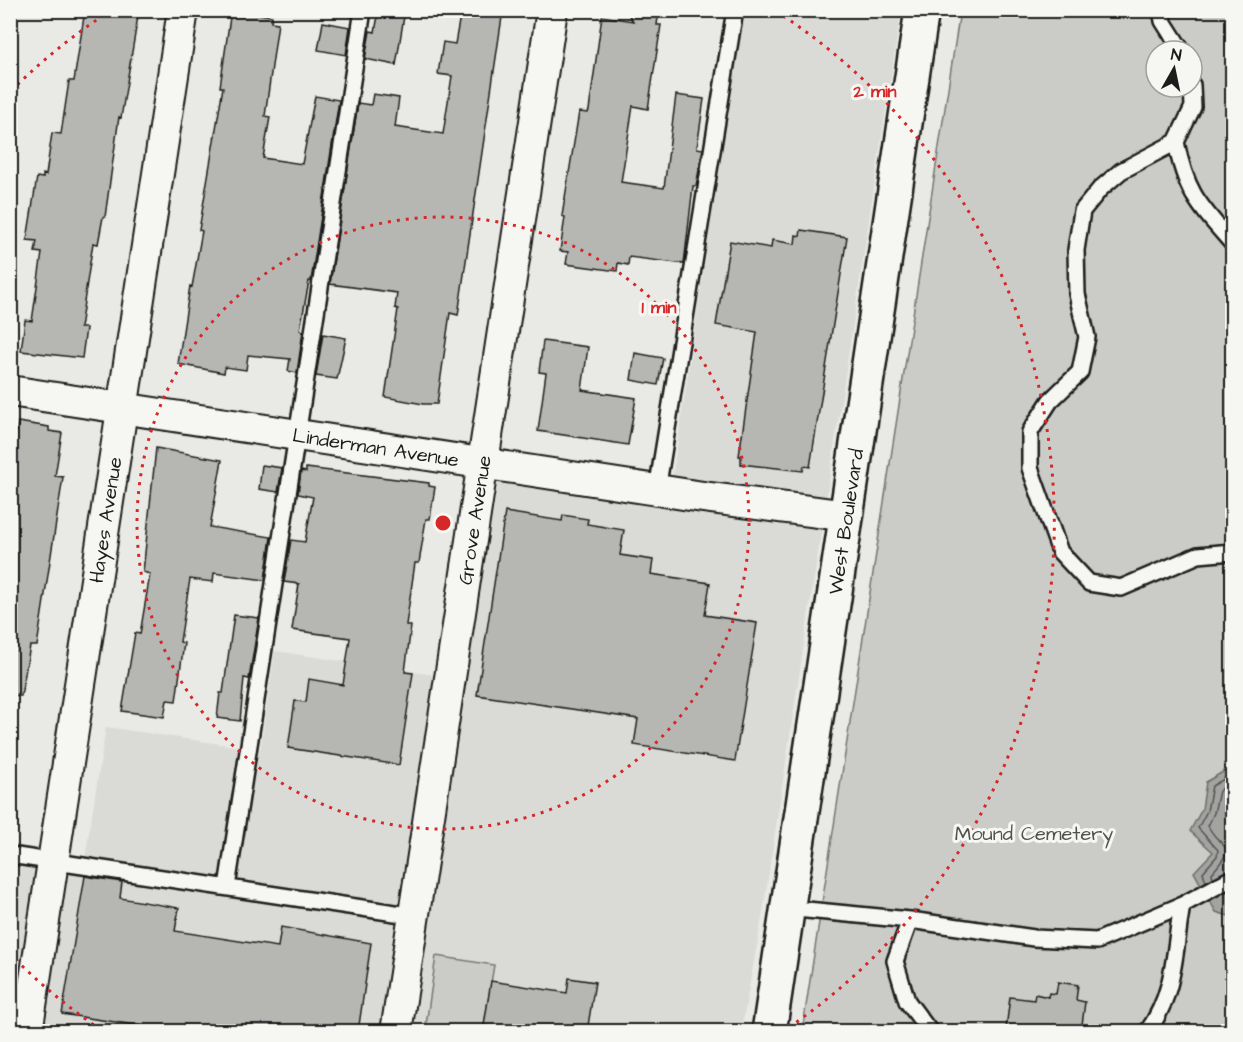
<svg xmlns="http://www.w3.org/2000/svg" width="1243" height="1042" viewBox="0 0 1243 1042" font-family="'Architects Daughter',sans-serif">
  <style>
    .built { fill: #dadad6 }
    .green { fill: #cbcbc7; stroke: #747472; stroke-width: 1.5; fill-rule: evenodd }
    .water { fill: #a3a3a1; stroke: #6d6d6c; stroke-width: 1.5 }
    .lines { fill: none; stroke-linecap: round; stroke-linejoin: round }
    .shore { stroke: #525251; stroke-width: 1.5 }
    .building { fill: #b6b6b3; stroke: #1c1c1c; stroke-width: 1.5 }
    .service-casing { stroke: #1c1c1c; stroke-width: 20 }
    .minor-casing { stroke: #1c1c1c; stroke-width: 34 }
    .tertiary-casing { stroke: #1c1c1c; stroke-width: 38 }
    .service { stroke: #f6f6f2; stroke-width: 15 }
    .minor { stroke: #f6f6f2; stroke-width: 30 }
    .tertiary { stroke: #f6f6f2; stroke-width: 33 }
    .ring { fill: none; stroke: #d62828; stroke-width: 3; stroke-dasharray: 3 6 }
    .labels { text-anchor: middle; stroke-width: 6; stroke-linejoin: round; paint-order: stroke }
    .street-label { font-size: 20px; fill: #1c1c1c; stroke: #f6f6f2 }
    .park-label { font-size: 20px; fill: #51514f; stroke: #f6f6f2 }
    .centre { fill: #d62828; stroke: #f6f6f2; stroke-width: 3 }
    .ring-label { font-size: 18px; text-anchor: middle; font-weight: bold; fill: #d62828; stroke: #f6f6f2; stroke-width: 6; stroke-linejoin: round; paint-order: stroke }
  </style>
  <rect width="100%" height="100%" fill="#e9e9e5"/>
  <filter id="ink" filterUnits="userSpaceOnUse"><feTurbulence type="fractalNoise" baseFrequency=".0167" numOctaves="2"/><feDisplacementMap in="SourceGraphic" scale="12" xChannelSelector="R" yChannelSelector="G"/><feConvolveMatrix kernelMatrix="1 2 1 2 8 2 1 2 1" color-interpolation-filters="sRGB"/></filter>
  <g filter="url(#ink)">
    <path class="built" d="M743 11H901L762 918 741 1031 11 1032V848L85 859 106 727 260 750 275 651 467 680 498 480 668 505Z"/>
    <path class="green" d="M960 11H1232V1031L802 1032ZM1156 51H1192V87H1156Z
      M436 956 494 965 483 1031 425 1032Z"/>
    <path class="water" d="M1226 770 1232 777V917L1216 912 1194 872 1213 852 1190 831 1202 809 1206 782Z"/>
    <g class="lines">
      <path class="shore" d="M1213 878 1212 873C1239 842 1221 851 1208 826L1214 813 1219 791 1224 787 1232 788
        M1206 882 1203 872 1217 856 1218 850 1198 828 1207 811 1212 786 1224 779 1232 781"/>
    </g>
    <path class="building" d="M85 10H139L121 118 119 117 105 217H103L98 244 93 243 80 328H86L82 358 21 351 25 320 32 321 42 253 35 252 37 241 27 240 37 177 43 178V174L46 175 52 133 61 134 69 81H74Z
      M234 10 272 16 271 22 278 23 265 116 270 117 263 158 302 164 315 96 339 100 311 281H309L300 330 303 331 297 373 288 371 290 359 248 355 246 370 225 367 224 373 178 364 190 286 192 287 202 231 199 230 223 87H220L230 17H233Z
      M379 10H405L396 65 365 59 370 31 375 32Z
      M461 10H503L458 315 450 313 437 404H423L385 397 398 309 395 308 397 293 330 284 358 103 371 105 373 94 399 98 395 127 443 134 452 76 438 74 443 42 455 44Z
      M625 10H659L657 25H661L648 109 633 106 621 182 664 188 676 95 704 99 697 148 703 149 696 186H693L684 264 629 257 628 265 618 263 617 271 566 264 568 252 560 251 565 217 562 216 579 112 588 113 589 110 602 16 633 21Z
      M323 22 350 27 346 55 318 50Z
      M801 230 847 237 810 467 804 466 803 471 741 464V456H739L757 332 716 325 730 241 771 248 772 240 795 244 796 235 800 236Z
      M323 334 346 338 337 379 316 376Z
      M543 341 588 347 582 390 636 398 628 445 538 431 546 373 539 372Z
      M635 353 663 358 658 385 631 380Z
      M18 422 49 427V431L62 433 55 476 63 477 37 646H30L21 696H10V430L17 431Z
      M156 448 222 460 210 527 271 537 265 580 214 573 213 582 190 579 181 635 180 642 184 643 176 701 167 700 164 717 122 711 135 633 140 634 150 574 143 572Z
      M262 465 282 468 278 492 259 489Z
      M306 468 429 483V486L435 487 430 519H426L419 563H415L406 625 411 626 405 672 413 673 399 765 288 748 295 701 306 702 309 679 343 685 350 638 292 630 299 584 284 582 291 540 305 542 313 497 298 494 301 471 306 472Z
      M505 512 562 521 563 515 588 519 587 524 624 530 620 555 653 560 651 574 710 583 705 615 757 623 735 761 634 745 638 719 477 695Z
      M234 615 259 618 249 679 244 678 240 721 217 718 220 693H223Z
      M85 876 122 882 120 898 179 908 175 931 278 947 281 927 371 943 358 1032 175 1031 62 1014Z
      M569 978 595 982 587 1032H483L491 981 567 993Z
      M1058 982 1078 985 1076 1000 1085 1002 1081 1032 1006 1029 1010 997 1034 1000 1035 994 1048 997 1049 993 1056 994Z"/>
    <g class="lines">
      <g class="service-casing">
        <path id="service" d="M1161 10 1163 21 1182 51
          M1192 85 1193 107 1176 142 1121 171 1100 189 1082 211 1076 250 1077 294 1087 337 1080 372 1050 401 1030 432V468L1060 552 1089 583 1121 588 1198 555 1232 552
          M1176 142C1186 193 1199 205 1232 243
          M657 490 735 10
          M10 855 415 916
          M227 887 363 10
          M786 908 910 920 1034 938 1097 941 1182 905 1232 878
          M910 920 895 961 907 1001 930 1032
          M1147 1032C1176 993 1174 950 1182 905"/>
      </g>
      <g class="minor-casing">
        <g id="minor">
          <path id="s1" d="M10 391 703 497 848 516"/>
          <path id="s2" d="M27 1032 183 10"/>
          <path id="s3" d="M396 1032 552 10"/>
        </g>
      </g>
      <g class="tertiary-casing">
        <g id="tertiary">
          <path id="s4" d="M769 1032 922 10"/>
        </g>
      </g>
      <use href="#service" class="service"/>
      <use href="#minor" class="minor"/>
      <use href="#tertiary" class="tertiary"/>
    </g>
  </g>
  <g class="ring">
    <circle cx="443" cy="523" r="306"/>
    <path d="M101 1030A611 611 0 0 1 11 955M11 91A611 611 0 0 1 110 11M776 11A611 611 0 0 1 785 1030"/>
  </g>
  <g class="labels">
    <g class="street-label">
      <text dy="7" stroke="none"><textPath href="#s1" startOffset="370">Linderman Avenue</textPath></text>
      <text dy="7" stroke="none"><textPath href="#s2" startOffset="518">Hayes Avenue</textPath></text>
      <text dy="7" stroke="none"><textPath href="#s3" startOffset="518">Grove Avenue</textPath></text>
      <text dy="7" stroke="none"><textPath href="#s4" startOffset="516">West Boulevard</textPath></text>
    </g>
    <g class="park-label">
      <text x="1034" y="840">Mound Cemetery</text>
    </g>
  </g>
  <circle cx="443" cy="523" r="9" class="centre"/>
  <g class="ring-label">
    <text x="875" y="97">2 min</text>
    <text x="659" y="313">1 min</text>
  </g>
  <rect width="1243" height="1042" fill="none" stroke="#f6f6f2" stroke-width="36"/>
  <rect x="18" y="18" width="1207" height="1006" fill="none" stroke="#1c1c1c" stroke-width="2" filter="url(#ink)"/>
  <g transform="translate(1174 69) rotate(9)"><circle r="28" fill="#f6f6f2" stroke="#9f9f9c" stroke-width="1.5"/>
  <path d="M0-4.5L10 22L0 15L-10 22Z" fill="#1c1c1c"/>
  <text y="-9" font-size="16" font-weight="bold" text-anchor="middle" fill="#1c1c1c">N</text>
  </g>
</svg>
